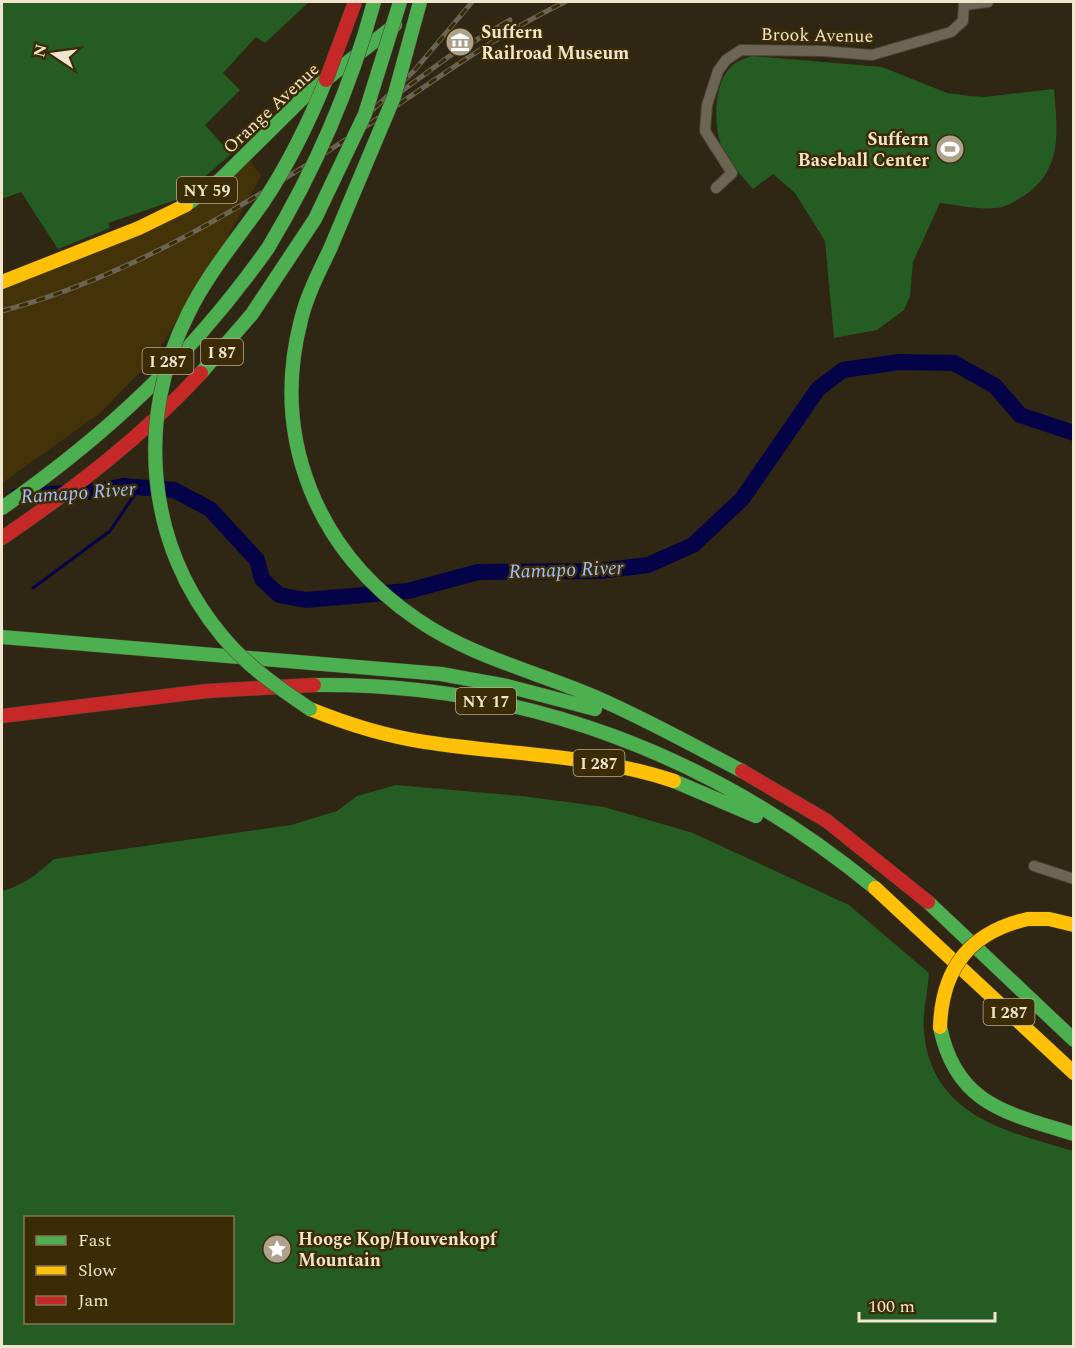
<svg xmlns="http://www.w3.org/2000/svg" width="1075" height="1348" viewBox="0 0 1075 1348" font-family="Spectral,serif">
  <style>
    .built { fill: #443209 }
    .green { fill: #245c24; fill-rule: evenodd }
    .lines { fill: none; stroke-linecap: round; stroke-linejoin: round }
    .stream { stroke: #040347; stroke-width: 3 }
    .river { stroke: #040347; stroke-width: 16 }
    .street-casing { stroke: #4b4234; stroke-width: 12 }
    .fast-casing { stroke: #4b4234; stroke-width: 15 }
    .slow-casing { stroke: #4b4234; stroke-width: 15 }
    .jam-casing { stroke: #4b4234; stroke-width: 15 }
    .street { stroke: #6d6554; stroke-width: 10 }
    .fast { stroke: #4caf50; stroke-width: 14 }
    .slow { stroke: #ffc107; stroke-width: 14 }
    .jam { stroke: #c62828; stroke-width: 14 }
    .rail-casing { stroke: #6b6455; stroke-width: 5 }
    .rail { stroke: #3b2b07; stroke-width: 3; stroke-dasharray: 9; stroke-linecap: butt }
    .fast-bridge-casing { stroke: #4b4234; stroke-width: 15; stroke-linecap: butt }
    .slow-bridge-casing { stroke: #4b4234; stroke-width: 15; stroke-linecap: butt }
    .jam-bridge-casing { stroke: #4b4234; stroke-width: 15; stroke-linecap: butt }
    .fast-bridge { stroke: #4caf50; stroke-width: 14 }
    .slow-bridge { stroke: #ffc107; stroke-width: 14 }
    .jam-bridge { stroke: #c62828; stroke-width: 14 }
    .labels { text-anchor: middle; stroke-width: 5; stroke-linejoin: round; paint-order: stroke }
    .shield { fill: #3b2b07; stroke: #baac91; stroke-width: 1.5 }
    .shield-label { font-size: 16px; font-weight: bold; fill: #f1e4cc }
    .poi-label { font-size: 18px; font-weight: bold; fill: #f1e4cc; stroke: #3b2b07; text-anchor: start }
    .street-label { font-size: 18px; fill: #f1e4cc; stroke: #3b2b07 }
    .water-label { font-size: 20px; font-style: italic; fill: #a0bffe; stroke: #3b2b07 }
  </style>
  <rect width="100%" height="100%" fill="#2f2613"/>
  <path class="built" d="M246 155 261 176 216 258 153 359 99 414 2 483V282L139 228Z"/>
  <path class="green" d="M2 2H309L265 43 256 37 223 73 240 90 205 125 231 154 179 199 108 223 110 228 58 249 21 192 2 199Z
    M752 56 882 67 947 93 970 96 984 97 1054 89C1057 128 1064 169 1025 195 1017 200 1007 207 996 208 978 210 958 205 940 203L913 262 910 296 904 310 877 330 834 338 825 241 795 193 773 174 753 189C742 176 729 164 722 148 714 127 713 89 728 70 734 62 743 59 752 56Z
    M396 785 522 796 604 807 693 833 849 905 929 973C928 993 922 1012 924 1032 932 1116 1006 1131 1073 1151V1346H2V891C23 886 38 873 54 859L291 825 337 811 357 796ZM26 1218H232V1322H26Z"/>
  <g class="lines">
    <path class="stream" d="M33 588 110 531 139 488"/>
    <path class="river" d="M17 496 99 491 123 486 174 490 210 509 257 560 262 579 279 595 306 600 408 591 478 572 599 571 648 565 693 545 742 499 818 389 843 370 899 362 954 363 995 386 1020 415 1074 433"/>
    <g class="street-casing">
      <path id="street" d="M965 5 988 2
        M716 188 732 173 705 131 707 105 718 71 726 60 741 50 823 51 872 55 951 32 963 21 964 2
        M1034 866 1074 879"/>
    </g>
    <g class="fast-casing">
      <path id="fast" d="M186 205 221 179 305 96 395 25
        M330 249C319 272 307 295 301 320 270 439 318 553 418 620 469 655 532 671 588 694 641 716 692 745 742 771
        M201 373 252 314 315 219
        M2 508C108 434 193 354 268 248
        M2 637 441 674 507 686 595 709
        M314 685C524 682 714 756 875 888
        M674 781 756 816
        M928 902 1074 1040
        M940 1027C956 1105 1007 1113 1074 1134"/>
    </g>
    <g class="slow-casing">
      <path id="slow" d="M2 282 139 228 186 205
        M310 709C347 724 385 736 425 742 508 755 594 754 674 781
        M875 888 1074 1073
        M1028 919H1049L1074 925"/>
    </g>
    <g class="jam-casing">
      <path id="jam" d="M2 538C74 489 142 437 201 373
        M2 716 207 691 314 685
        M742 771 827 821 928 902"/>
    </g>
    <use href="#street" class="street"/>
    <use href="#fast" class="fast"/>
    <use href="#slow" class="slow"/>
    <use href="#jam" class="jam"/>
    <g class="rail-casing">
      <path id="rail" d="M395 96 451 55 510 20
        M362 120 414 71 472 2
        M2 311C133 276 253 201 365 127 431 83 494 36 565 2"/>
    </g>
    <use href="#rail" class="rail"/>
    <g class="fast-bridge-casing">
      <path id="fast-bridge" d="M315 219 365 114 400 2
        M268 248C315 170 350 90 374 2
        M330 249 394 97 420 2
        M310 709C279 688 247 666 223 637 146 546 135 419 188 314 208 273 238 238 264 201 289 163 309 122 326 80"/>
    </g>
    <g class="slow-bridge-casing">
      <path id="slow-bridge" d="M940 1027C942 968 970 932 1028 919"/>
    </g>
    <g class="jam-bridge-casing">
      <path id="jam-bridge" d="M326 80 355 2"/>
    </g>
    <use href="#fast-bridge" class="fast-bridge"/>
    <use href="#slow-bridge" class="slow-bridge"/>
    <use href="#jam-bridge" class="jam-bridge"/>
  </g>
  <defs>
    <g id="museum-disc" transform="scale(1.5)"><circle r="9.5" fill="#ada28b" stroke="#3b2b07"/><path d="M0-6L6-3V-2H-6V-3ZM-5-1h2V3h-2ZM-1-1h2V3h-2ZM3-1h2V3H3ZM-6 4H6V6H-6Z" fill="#fff"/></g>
    <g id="stadium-disc" transform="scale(1.5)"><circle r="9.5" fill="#ada28b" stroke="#3b2b07"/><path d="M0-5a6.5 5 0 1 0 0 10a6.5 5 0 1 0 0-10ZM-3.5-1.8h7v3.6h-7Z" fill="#fff"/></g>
    <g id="sight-disc" transform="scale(1.5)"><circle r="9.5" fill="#ada28b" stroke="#3b2b07"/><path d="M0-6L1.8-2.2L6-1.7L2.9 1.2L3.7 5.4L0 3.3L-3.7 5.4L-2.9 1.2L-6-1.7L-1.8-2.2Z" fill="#fff"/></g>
  </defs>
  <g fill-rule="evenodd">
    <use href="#museum-disc" x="460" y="42"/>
    <use href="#stadium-disc" x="950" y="149"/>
    <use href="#sight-disc" x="277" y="1249"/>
  </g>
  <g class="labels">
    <g class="shield">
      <rect x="177" y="177" width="60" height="26" rx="4.5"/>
      <rect x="201" y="339" width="42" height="26" rx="4.5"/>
      <rect x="142.5" y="348" width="51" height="26" rx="4.5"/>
      <rect x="456" y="688" width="60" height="26" rx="4.5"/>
      <rect x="573.5" y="750" width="51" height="26" rx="4.5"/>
      <rect x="983.5" y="999" width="51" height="26" rx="4.5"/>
    </g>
    <g class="shield-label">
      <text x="207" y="196">NY 59</text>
      <text x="222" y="358">I 87</text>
      <text x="168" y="367">I 287</text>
      <text x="486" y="707">NY 17</text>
      <text x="599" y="769">I 287</text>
      <text x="1009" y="1018">I 287</text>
    </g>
    <g class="poi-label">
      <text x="481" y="38">Suffern<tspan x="481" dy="21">Railroad Museum</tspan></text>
      <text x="929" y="145" text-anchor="end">Suffern<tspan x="929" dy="21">Baseball Center</tspan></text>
      <text x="298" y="1245">Hooge Kop/Houvenkopf<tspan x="298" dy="21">Mountain</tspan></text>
    </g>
    <g class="street-label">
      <text transform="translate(817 35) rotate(1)" y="6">Brook Avenue</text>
      <text transform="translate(271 108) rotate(-43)" y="6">Orange Avenue</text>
    </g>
    <g class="water-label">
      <text transform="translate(78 492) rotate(-4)" y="7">Ramapo River</text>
      <text transform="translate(566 569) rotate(-2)" y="7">Ramapo River</text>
    </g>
  </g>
  <rect width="1075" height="1348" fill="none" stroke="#f1e4cc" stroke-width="6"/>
  <rect x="24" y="1216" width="210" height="108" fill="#3b2b07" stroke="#847556" stroke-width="1.5"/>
  <rect x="36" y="1236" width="30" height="9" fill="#4caf50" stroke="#847556" stroke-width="1.5"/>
  <text x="78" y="1246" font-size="18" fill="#f1e4cc">Fast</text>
  <rect x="36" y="1266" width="30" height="9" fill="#ffc107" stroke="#847556" stroke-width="1.5"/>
  <text x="78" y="1276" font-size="18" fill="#f1e4cc">Slow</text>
  <rect x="36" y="1296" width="30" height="9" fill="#c62828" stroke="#847556" stroke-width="1.5"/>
  <text x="78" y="1306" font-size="18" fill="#f1e4cc">Jam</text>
  <g transform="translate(54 54) rotate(283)" stroke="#3b2b07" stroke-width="4.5" paint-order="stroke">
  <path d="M0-4.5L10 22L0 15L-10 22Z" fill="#f1e4cc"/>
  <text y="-9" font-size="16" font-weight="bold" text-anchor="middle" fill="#f1e4cc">N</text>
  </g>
  <path d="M859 1312v9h136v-9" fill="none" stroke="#f1e4cc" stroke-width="3"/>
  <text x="868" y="1312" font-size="18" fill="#f1e4cc" stroke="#3b2b07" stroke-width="4.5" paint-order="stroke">100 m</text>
</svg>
